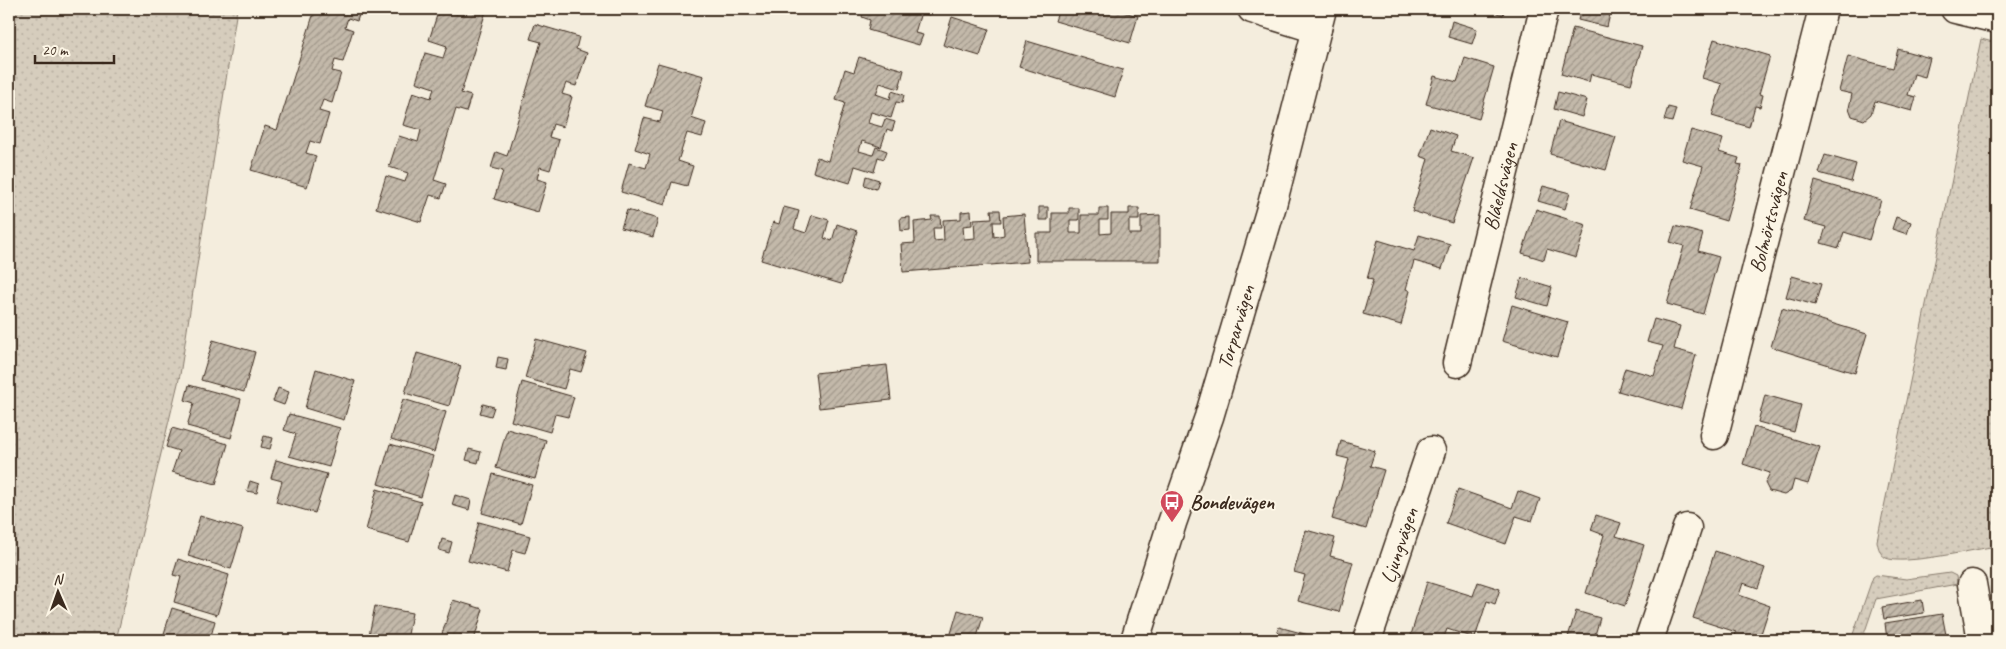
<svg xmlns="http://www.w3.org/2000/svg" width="2006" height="649" viewBox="0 0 2006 649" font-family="Caveat,sans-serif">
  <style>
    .green { fill: url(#green-dots); stroke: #887c6e }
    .building { fill: url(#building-hatch); stroke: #3b2a1e }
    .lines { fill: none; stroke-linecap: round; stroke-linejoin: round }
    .street-casing { stroke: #3b2a1e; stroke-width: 31 }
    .secondary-casing { stroke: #3b2a1e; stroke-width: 31 }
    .street { stroke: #fcf5e5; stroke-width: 28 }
    .secondary { stroke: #fcf5e5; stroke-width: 28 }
    .labels { text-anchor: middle; stroke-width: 4; stroke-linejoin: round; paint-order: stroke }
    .street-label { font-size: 21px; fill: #3b2a1e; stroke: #fcf5e5 }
    .poi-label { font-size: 21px; font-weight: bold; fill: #3b2a1e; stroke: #fcf5e5; text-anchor: start }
  </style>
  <defs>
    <pattern id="green-dots" width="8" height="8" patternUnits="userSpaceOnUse" patternTransform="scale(1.25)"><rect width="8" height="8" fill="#d6cdbd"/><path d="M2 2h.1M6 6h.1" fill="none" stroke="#b9b0a2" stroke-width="1.8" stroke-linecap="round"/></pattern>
    <pattern id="building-hatch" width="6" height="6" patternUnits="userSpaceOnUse" patternTransform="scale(1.25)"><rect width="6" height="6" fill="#c3b9aa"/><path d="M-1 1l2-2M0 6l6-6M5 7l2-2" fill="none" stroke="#a0978a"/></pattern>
  </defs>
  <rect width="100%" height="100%" fill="#f4eddd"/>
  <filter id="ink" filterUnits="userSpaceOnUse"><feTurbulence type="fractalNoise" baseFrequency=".02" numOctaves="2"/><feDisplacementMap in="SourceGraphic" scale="10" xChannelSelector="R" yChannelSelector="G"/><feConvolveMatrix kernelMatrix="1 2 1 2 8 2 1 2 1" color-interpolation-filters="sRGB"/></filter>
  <g filter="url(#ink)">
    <path class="green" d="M9 9H237L180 375 116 640H9Z
      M1981 39 1997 43V546C1976 549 1903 566 1886 558 1880 555 1878 547 1877 541Z
      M1950 573 1956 576 1957 584 1876 599 1862 640H1851L1873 577 1876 575 1906 579Z"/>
    <path class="building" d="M315 9H361L357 21 348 18 345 27 353 30 343 62 335 60 332 71 341 73 332 103 323 100 319 111 329 114 320 144 310 141 306 153 316 156 307 187 251 170 265 126 277 130Z
      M439 9 457 14 458 9H479L486 11 461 93 471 96 466 112 456 109 434 180 446 184 441 198 430 195 421 222 376 208 386 176 405 182 408 173 389 167 399 136 418 142 421 130 403 125 413 92 431 98 434 88 416 82 425 53 443 58 447 46 429 40Z
      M864 9H931L929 15 921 12 915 33 923 35 919 45 868 30 870 20 862 17Z
      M1059 9H1113L1138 16 1130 43 1055 21Z
      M1484 9H1505L1503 15Z
      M1581 9 1611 10 1607 27 1578 20Z
      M952 17 989 29 980 56 943 45Z
      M1452 21 1477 29 1472 44 1448 37Z
      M535 24 579 37 576 49 587 53 576 86 566 83 562 94 572 97 563 127 553 124 549 137 559 140 550 170 540 167 537 179 547 182 538 212 494 199 503 171 491 168 496 152 507 156 541 42 530 39Z
      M1573 28 1642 46 1631 84 1591 74 1589 82 1561 74Z
      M1714 39 1770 56 1759 94 1763 95 1760 107 1755 106 1749 127 1712 116 1722 84 1702 78Z
      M1027 41 1123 70 1115 97 1019 67Z
      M1898 49 1930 58 1925 77 1914 74 1908 95 1916 97 1912 111 1875 101 1871 114 1864 120 1852 116 1849 108 1852 94 1839 91 1848 56 1893 68Z
      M859 57 904 70 899 89 880 83 876 94 890 99 892 91 904 95 902 103 896 102 891 118 871 112 868 123 882 127 885 119 895 122 892 131 887 129 881 147 862 141 859 151 873 155 876 147 887 151 884 159 878 157 874 172 855 166 850 183 813 172 817 157 828 161 845 103 836 100 845 69 854 72Z
      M1465 58 1494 67 1479 119 1426 104 1434 76 1457 82Z
      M658 63 704 76 691 118 706 123 702 137 687 133 678 161 693 166 687 186 672 182 665 205 621 192 629 163 646 168 650 154 635 149 644 118 660 122 663 111 645 106Z
      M1558 92 1587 100 1582 117 1554 109Z
      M1668 107 1676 109 1672 122 1664 120Z
      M1559 121 1616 137 1606 170 1550 154Z
      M1430 127 1456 136 1451 151 1474 158 1452 223 1412 211 1428 159 1420 156Z
      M1691 130 1723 139 1719 152 1739 158 1737 164 1742 165 1726 221 1690 210 1703 166 1682 160Z
      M1825 155 1856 164 1851 182 1819 173Z
      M866 176 879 180 876 189 864 185Z
      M1815 181 1881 200 1869 240 1844 232 1839 248 1821 243 1826 227 1804 221Z
      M1543 186 1570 193 1565 209 1538 201Z
      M784 207 799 211 794 229 806 233 812 215 829 220 824 238 832 241 837 224 857 231 841 284 761 260 773 222 779 224Z
      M1039 207H1048V220H1039Z
      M1069 208H1079V220H1070V233H1081V215H1099V208H1108V220H1100V234L1111 233V214H1129V208H1139V220H1129V234H1141V216L1160 215V261H1036V233H1052V213H1069Z
      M1536 209 1586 225 1576 258 1547 249 1544 260 1522 253Z
      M627 210 658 219 653 237 621 228Z
      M991 210H1000L1001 222H993L994 237 1004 235 1003 216 1024 214 1028 262 903 272 901 244 915 243 914 222 932 220 931 216H940L941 228H933L934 241 944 240 943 220 961 219V212L971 211 972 225 963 226 964 239 975 238 974 219 992 218Z
      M910 217V230L901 231 900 218Z
      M1896 217 1911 222 1907 234 1892 229Z
      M1675 226 1703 234 1698 251 1719 257 1703 314 1667 304 1684 246 1670 242Z
      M1419 235 1450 244 1442 269 1414 261 1406 289 1410 291 1401 325 1363 314 1373 280 1367 279 1378 240 1414 251Z
      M1792 276 1821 284 1815 305 1786 297Z
      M1522 278 1552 287 1547 306 1516 297Z
      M1512 305 1568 322 1557 357 1502 341Z
      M1782 308 1867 334 1855 373 1771 347Z
      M1654 319 1680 326 1674 349 1696 355 1681 409 1618 391 1625 368 1654 376 1663 346 1647 342Z
      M536 339 587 353 581 372 570 369 564 389 525 378Z
      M213 340 255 352 244 392 201 380Z
      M417 353 461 366 449 406 405 393Z
      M498 357 508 359 506 370 496 368Z
      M887 365 891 400 819 408 815 373Z
      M316 369 355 381 344 420 305 408Z
      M522 382 574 397 568 417 555 414 550 432 511 421Z
      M189 385 241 399 231 438 187 426 194 403 185 400Z
      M278 388 289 392 284 405 273 401Z
      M1765 395 1801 405 1794 432 1758 422Z
      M403 399 446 412 434 452 391 439Z
      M483 404 494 407 491 416 480 413Z
      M289 414 340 428 329 467 289 456 296 434 284 430Z
      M1754 427 1820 447 1808 484 1794 480 1791 491 1784 495 1769 491 1765 483 1770 473 1743 464Z
      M172 428 228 444 216 484 172 472 179 451 166 447Z
      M507 429 546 440 535 479 496 468Z
      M264 436 273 438 270 449 261 447Z
      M1341 441 1375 451 1370 466 1384 470 1366 529 1332 519 1349 459 1337 456Z
      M390 444 433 456 421 497 378 484Z
      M469 449 481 452 478 463 466 460Z
      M276 460 327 474 315 513 276 502 282 481 271 478Z
      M493 474 532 485 521 524 482 513Z
      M250 481 259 484 257 493 247 491Z
      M377 489 421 502 409 542 366 530Z
      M1458 489 1512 508 1518 491 1540 499 1532 521 1516 516 1506 544 1446 523Z
      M455 495 471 500 469 510 452 505Z
      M1596 515 1621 523 1616 536 1644 545 1625 606 1586 593 1604 535 1591 530Z
      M200 516 243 529 231 569 188 556Z
      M479 522 530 536 525 553 513 550 507 572 468 561Z
      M1306 530 1335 538 1330 556 1353 562 1339 612 1298 601 1305 575 1294 572Z
      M442 539 452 542 449 553 439 550Z
      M1715 551 1765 568 1758 588 1743 583 1739 595 1770 606 1759 640H1734L1736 632 1693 618Z
      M178 559 229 575 217 615 174 602 181 577 173 575Z
      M1427 582 1473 596 1478 582 1500 589 1495 604 1487 601 1475 638 1447 629 1443 640H1429L1411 635Z
      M453 600 483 609 474 640H440Z
      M1922 600 1924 613 1884 619 1882 607Z
      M375 606 412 613 407 640H368Z
      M172 608 215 621 210 640H162Z
      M958 610 983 617 976 640H949Z
      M1576 611 1600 618 1595 635 1610 640H1567Z
      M1942 614 1947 640H1887L1885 623Z
      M1279 627 1316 637 1315 640H1275Z"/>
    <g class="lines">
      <g class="street-casing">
        <g id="street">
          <path d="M1252 9 1317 29"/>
          <path d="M1955 9 1997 19"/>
          <path id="s1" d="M1457 363 1544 9"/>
          <path id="s2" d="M1714 435 1823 9"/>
          <path d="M1972 584 1982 640"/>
          <path id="s3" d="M1367 640 1431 451"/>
          <path d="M1649 640 1687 528"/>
        </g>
      </g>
      <g class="secondary-casing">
        <g id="secondary">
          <path id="s4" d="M1135 640 1172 523 1209 417 1272 205 1322 9"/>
        </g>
      </g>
      <use href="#street" class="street"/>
      <use href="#secondary" class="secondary"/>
    </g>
  </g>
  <defs>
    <g id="bus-pin" transform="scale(1.25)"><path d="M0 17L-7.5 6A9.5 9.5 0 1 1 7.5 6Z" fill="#d1495b" stroke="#fcf5e5"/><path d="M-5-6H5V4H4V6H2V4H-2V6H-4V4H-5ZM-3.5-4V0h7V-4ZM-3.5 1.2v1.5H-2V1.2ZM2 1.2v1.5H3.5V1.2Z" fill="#fff"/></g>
  </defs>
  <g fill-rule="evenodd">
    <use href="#bus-pin" x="1172" y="502"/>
  </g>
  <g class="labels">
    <g class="street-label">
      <text dy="7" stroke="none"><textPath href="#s1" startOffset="182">Blåeldsvägen</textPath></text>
      <text dy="7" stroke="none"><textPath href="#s2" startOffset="220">Bolmörtsvägen</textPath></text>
      <text dy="7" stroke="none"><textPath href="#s4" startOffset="329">Torparvägen</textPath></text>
      <text dy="7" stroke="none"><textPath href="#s3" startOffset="100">Ljungvägen</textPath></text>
    </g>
    <g class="poi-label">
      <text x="1190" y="509">Bondevägen</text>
    </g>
  </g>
  <rect width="2006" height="649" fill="none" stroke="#fcf5e5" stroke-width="30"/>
  <rect x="15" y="15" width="1976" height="619" fill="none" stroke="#3b2a1e" stroke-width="2" filter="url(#ink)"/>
  <g transform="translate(58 592) rotate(358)" stroke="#fcf5e5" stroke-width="4" paint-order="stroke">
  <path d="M0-4L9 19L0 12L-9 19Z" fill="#3b2a1e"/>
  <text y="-8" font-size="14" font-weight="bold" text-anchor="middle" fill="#3b2a1e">N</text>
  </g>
  <path d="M35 55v8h79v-8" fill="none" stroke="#3b2a1e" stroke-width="2.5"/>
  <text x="42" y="55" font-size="15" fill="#3b2a1e" stroke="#fcf5e5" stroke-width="4" paint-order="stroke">20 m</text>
</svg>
